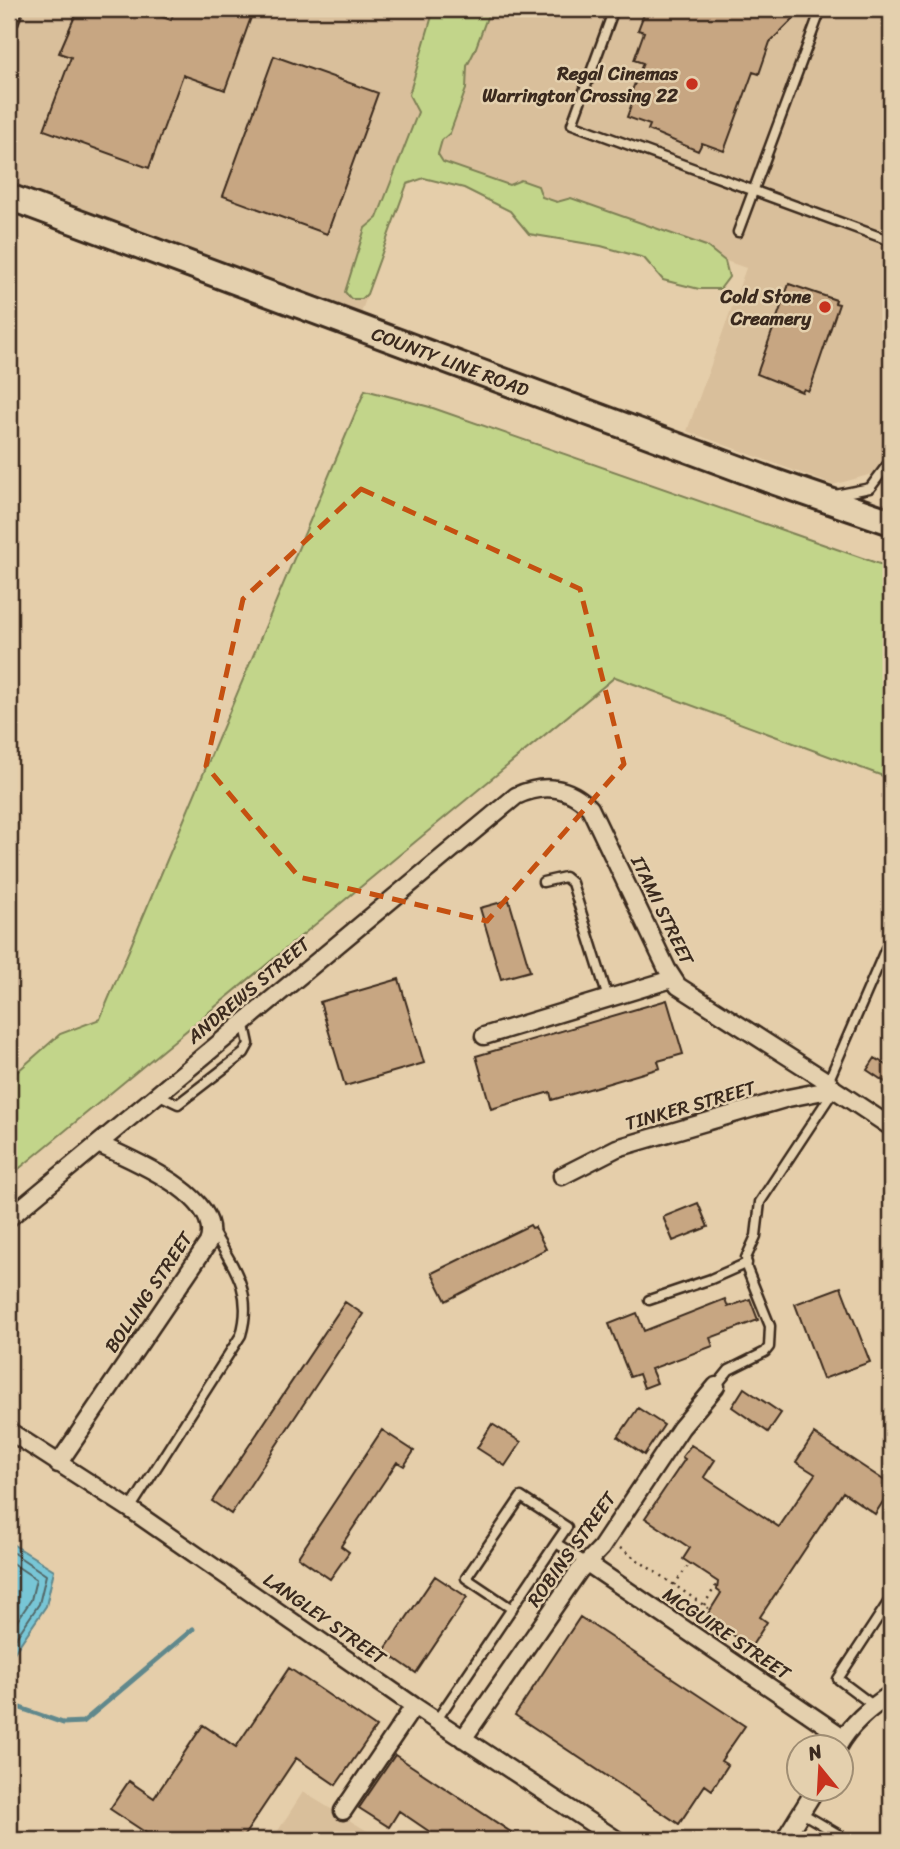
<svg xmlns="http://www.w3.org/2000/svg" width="900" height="1849" viewBox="0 0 900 1849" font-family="Sriracha,sans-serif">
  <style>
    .built { fill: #d9bf9b }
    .green { fill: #c2d58a; stroke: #7e8054; stroke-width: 2 }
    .water { fill: #78c6d6; stroke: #60888c; stroke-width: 2 }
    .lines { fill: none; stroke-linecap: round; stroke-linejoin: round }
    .shore { stroke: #536868; stroke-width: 2 }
    .stream { stroke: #60888c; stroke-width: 5 }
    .building { fill: #c7a682; stroke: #3b2a1e; stroke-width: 2 }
    .lane-casing { stroke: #3b2a1e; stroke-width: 13 }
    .street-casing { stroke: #3b2a1e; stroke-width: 21 }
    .primary-casing { stroke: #3b2a1e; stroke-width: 30 }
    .path { stroke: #3b2a1e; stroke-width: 2.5; stroke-dasharray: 2 5; stroke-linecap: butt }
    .lane { stroke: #e4d0ae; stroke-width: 8 }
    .street { stroke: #e4d0ae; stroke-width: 16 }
    .primary { stroke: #e4d0ae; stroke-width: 24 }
    .marked { fill: none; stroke: #c55010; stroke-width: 5; stroke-dasharray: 14 9; stroke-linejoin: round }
    .poi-dot { fill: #c8321e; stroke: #e4d0ae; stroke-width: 2.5 }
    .labels { text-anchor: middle; stroke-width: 5; stroke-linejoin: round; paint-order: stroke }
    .poi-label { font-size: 19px; font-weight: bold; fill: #3b2a1e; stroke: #e4d0ae; text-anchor: end }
    .street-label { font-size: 19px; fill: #3b2a1e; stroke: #e4d0ae }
  </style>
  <rect width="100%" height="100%" fill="#e5ceaa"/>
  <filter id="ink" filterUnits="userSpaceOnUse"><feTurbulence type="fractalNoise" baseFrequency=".0143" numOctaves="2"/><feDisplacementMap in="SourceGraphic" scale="14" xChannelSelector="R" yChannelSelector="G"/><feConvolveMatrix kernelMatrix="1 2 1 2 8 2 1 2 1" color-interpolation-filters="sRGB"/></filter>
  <g filter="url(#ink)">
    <path class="built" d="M9 9H891V481L872 474 833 485 687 431 746 268 418 153 361 313 9 183Z
      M303 1792 382 1840H272Z"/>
    <path class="green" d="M434 9H490L475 50 467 66 466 89 450 133 442 140 438 154 443 162 509 185 521 180 538 186 542 197 557 202 571 198 706 246 725 261 729 277 720 289H699L663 280 644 258 601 246 529 234 510 211 464 188 424 178 407 184 367 294 362 299H351L345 292 365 228 377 218 418 112 409 95Z
      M365 390 430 407 891 568V779L615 677 9 1177V1079L60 1034 100 1019Z"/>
    <path class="water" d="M9 1542 54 1570 46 1606 9 1660Z"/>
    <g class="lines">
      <path class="shore" d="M9 1550 46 1575 39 1604 9 1648
        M9 1561 36 1579 31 1600 9 1633"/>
      <path class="stream" d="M9 1704 63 1723 83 1722 193 1629"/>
    </g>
    <path class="building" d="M78 9H93L110 15 113 9H139L171 20 175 9H254L225 90 183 75 149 168 44 130 71 57 59 53Z
      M646 9H803L770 42 759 74 753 72 724 151 702 143 698 151 648 130 650 125 627 117 635 95 631 93 643 63 634 60 644 32 638 30Z
      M274 56 378 93 327 234 223 196Z
      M789 284 836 300 835 303 839 304 811 386 808 391 804 389 802 392 757 374Z
      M509 900 530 971 501 979 480 908Z
      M399 979 424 1063 345 1086 320 1002Z
      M667 1000 683 1054 658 1061 660 1068 552 1100 550 1092 491 1109 476 1056Z
      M875 1058 891 1068V1073L885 1082 867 1070Z
      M698 1203 708 1227 673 1241 663 1217Z
      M530 1225 532 1228 535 1227 546 1249 446 1301 432 1273Z
      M841 1287 870 1362 823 1379 795 1304Z
      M725 1299 728 1307 750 1299 758 1320 710 1338 713 1346 651 1369 657 1383 644 1388 639 1374 630 1377 609 1324 637 1313 644 1331Z
      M345 1302 363 1314 231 1514 212 1501Z
      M744 1388 781 1413 768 1432 732 1407Z
      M638 1408 664 1425 644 1455 618 1437Z
      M492 1424 521 1442 505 1466 477 1448Z
      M382 1430 414 1451 404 1466 397 1462 341 1546 349 1552 330 1579 298 1557Z
      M814 1434 891 1485V1489L875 1514 843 1492 760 1617 767 1622 751 1647 706 1617 721 1593 717 1590 718 1582 683 1559 690 1548 645 1518 685 1459 682 1457 691 1445 715 1460 704 1477 779 1527 815 1474 796 1462Z
      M435 1576 467 1597 416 1673 384 1651Z
      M580 1617 745 1726 721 1761 728 1765 712 1790 705 1785 679 1824 515 1715Z
      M289 1668 376 1727 336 1785 296 1758 241 1840H157L110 1809 129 1781 154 1798 203 1725 236 1747Z
      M395 1755 523 1840H425L430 1832 399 1811 389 1827 359 1808Z"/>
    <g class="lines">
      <g class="lane-casing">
        <path id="lane" d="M614 9 572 124 891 241
          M738 232 821 9
          M835 495 870 488 891 460
          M543 882 565 877 572 883 608 998
          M828 1082 886 948
          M157 1094 178 1104 244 1053 249 1044 244 1021
          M649 1300 711 1279 747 1263
          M716 1386 729 1370 765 1352 769 1347 770 1326 747 1269 746 1258 756 1236 760 1202 834 1090
          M130 1509 241 1335C254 1291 233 1266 212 1230
          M556 1543 587 1563
          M874 1706 838 1679 891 1598
          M436 1721 556 1543 567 1527 521 1497 466 1578 512 1609
          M802 1813 848 1840"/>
      </g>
      <g class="street-casing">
        <path id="street" d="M9 22 14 9
          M484 1036 672 979
          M562 1176 617 1148 788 1098 834 1089
          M9 1218 516 796C543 783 569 786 590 808L667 969 678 986 828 1082 834 1089 891 1127
          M9 1431 130 1509 414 1706 617 1840
          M58 1464 208 1243C226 1197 130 1159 98 1144
          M587 1563 843 1737
          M463 1739 579 1571 601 1548 681 1428 716 1386
          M837 1748C850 1724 870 1708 891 1694
          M343 1811 414 1706
          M784 1840 815 1790"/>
      </g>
      <g class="primary-casing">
        <g id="primary">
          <path id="s1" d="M9 197 775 482 891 522"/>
        </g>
      </g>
      <path class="path" d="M620 1548 708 1608 700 1621
        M674 1585 690 1563
        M704 1605 718 1582"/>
      <use href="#lane" class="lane"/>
      <use href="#street" class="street"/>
      <use href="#primary" class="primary"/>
    </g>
  </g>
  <path class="marked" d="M361 489 580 589 624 764 487 921 299 877 206 766 243 599Z"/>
  <g class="poi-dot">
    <circle cx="692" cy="84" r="7"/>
    <circle cx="825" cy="307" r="7"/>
  </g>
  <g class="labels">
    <g class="poi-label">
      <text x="678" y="80">Regal Cinemas<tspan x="678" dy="22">Warrington Crossing 22</tspan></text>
      <text x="811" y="303">Cold Stone<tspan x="811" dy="22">Creamery</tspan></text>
    </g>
    <g class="street-label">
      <text dy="7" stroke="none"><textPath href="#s1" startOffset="471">COUNTY LINE ROAD</textPath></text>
      <text transform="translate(663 910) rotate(64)" y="7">ITAMI STREET</text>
      <text transform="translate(248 990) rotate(-40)" y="7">ANDREWS STREET</text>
      <text transform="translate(690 1105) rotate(-16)" y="7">TINKER STREET</text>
      <text transform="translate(148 1292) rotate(-56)" y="7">BOLLING STREET</text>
      <text transform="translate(571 1549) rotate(-54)" y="7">ROBINS STREET</text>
      <text transform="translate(325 1618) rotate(35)" y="7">LANGLEY STREET</text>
      <text transform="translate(727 1633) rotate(34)" y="7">MCGUIRE STREET</text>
    </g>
  </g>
  <rect width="900" height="1849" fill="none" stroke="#e4d0ae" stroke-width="35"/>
  <rect x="18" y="18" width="865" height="1814" fill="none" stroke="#3b2a1e" stroke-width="2.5" filter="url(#ink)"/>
  <g transform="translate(820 1768) rotate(342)"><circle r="33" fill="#e4d0ae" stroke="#a08e74" stroke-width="2"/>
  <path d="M0-5L12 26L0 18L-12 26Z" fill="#c8321e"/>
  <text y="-10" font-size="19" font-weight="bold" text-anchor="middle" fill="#3b2a1e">N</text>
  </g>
</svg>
